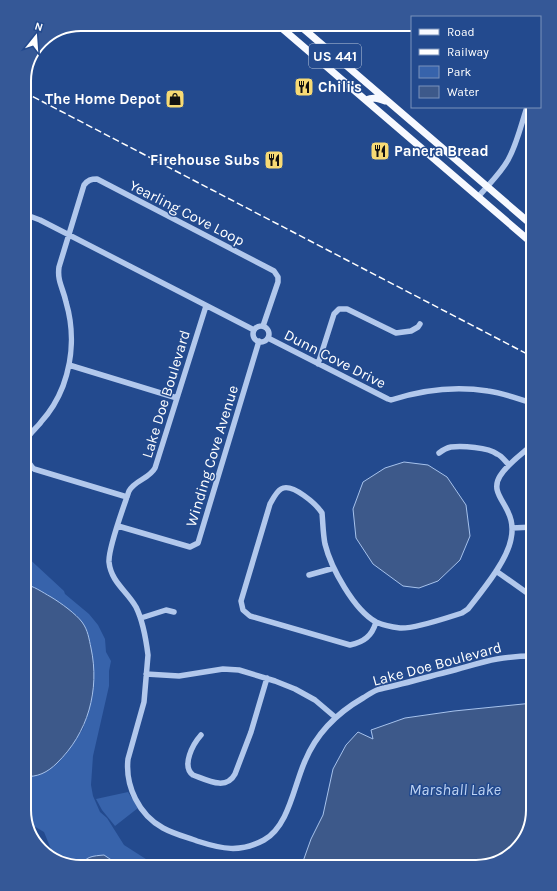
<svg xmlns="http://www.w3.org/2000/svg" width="557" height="891" viewBox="0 0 557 891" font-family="Karla,sans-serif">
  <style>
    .green { fill: #3763ab }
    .water { fill: #3d598a; stroke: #a6c2ec }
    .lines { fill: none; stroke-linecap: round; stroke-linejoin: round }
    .minor { stroke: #b2c8ec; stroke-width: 5.5 }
    .major { stroke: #f7f9ff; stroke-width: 7 }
    .rail { stroke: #fff; stroke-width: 1.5; stroke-dasharray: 7 3; stroke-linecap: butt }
    .labels { text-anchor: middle; stroke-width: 3; stroke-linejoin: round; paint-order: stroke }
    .shield { fill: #234a8e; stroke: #bdc9dd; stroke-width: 1 }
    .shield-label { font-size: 14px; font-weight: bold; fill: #fff }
    .poi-label { font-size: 15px; font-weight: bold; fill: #fff; stroke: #234a8e; text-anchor: start }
    .street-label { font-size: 15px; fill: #fff; stroke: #234a8e }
    .water-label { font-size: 16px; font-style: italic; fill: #bed3f3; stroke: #234a8e }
    .rim { fill: none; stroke: #fff; stroke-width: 2 }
  </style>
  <rect width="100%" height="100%" fill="#234a8e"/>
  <path class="green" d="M24 554 64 591 65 594 89 614 98 625 105 639 106 652 111 661 109 671V686L93 756 91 785 93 796 100 812 107 818 124 845 149 861 170 867H117L113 861 83 862 81 867H77L55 859 44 832 27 822 24 810V776L30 777 65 755 83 729 93 695 33 586 24 584Z
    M128 792 138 808 115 826 102 810 96 799Z"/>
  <path class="water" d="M24 298 26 302 28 338 24 355Z
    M404 462 428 465 447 477 466 505 470 536 460 560 438 581 419 588 403 586 373 564 356 538 353 509 363 482 385 468Z
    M24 584C34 586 42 592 51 597 61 603 76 614 82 622 88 630 89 639 91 648 100 690 88 733 57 763 48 772 37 778 24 776Z
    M533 703V811L525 839 502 861 476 867H301L311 839 323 815 333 769 346 745 358 732 373 739 371 730 405 718 454 711Z
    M104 855 113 861 117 867H81C85 856 93 856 104 855Z"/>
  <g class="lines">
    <path class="minor" d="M24 169C27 159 34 148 24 140
      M478 197C488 185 500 174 508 160 517 144 521 125 527 107
      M24 214 40 220 254 330
      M206 306 155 468C149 479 135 480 129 491 124 506 108 548 109 562 111 582 127 591 136 607 143 621 146 639 148 655L144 702 128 759C125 786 139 815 163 828 174 834 186 837 197 841 222 849 240 853 264 840 289 826 294 785 305 761 317 732 337 713 363 698 368 695 372 692 377 690 383 688 390 687 397 685 414 681 430 676 447 672 464 668 480 662 497 659 509 657 521 656 533 656
      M253 334a8 8 0 1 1 16 0a8 8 0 1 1-16 0Z
      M268 338 388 399 391 400C422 390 456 386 488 391 503 393 518 399 533 403
      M318 364 334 314 339 309H347L396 333 411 331 418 327 420 324
      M69 365 177 398
      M439 453C443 450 446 448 451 447 462 446 488 447 497 454 502 456 505 461 509 465
      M127 497 34 469C27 463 23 450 26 441 28 434 37 428 41 422 51 411 58 399 63 386 73 359 74 329 66 302 63 288 57 281 59 267L84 185C88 180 91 179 97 179L274 271 278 277V282L263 326
      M118 526 190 547 198 543 259 341
      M512 528 533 527
      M496 571 530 595
      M309 575 334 568
      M141 618 166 610 174 612
      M376 622C372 636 364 642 350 645L250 616 243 610 241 601 270 504C273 499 276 492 281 489 292 482 317 505 322 513 323 524 323 534 325 544 331 568 354 610 376 622 383 625 392 627 400 628 415 629 446 618 462 613L468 609C482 591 507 561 511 539 513 530 512 520 508 512 503 500 491 490 500 476 508 463 522 454 533 444
      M146 674 179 676 223 669 239 670 275 681 295 689 315 700 335 717
      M201 735C193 744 181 766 193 775 207 780 226 791 235 774L251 732 267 678"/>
    <path class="major" d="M277 24 533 244
      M298 24 533 226
      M366 100C373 97 377 98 385 101"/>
    <path class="rail" d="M24 92 533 357"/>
  </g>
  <defs>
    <g id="restaurant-square" transform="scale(1)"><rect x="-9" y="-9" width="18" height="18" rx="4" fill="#f7da74" stroke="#234a8e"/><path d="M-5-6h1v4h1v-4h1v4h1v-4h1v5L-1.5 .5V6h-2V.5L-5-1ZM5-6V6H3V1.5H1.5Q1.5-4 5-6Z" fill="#111"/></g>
    <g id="shop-square" transform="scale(1)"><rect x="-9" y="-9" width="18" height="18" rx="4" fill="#f7da74" stroke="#234a8e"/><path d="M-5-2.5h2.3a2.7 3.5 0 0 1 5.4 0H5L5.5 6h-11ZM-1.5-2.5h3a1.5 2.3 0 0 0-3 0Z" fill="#111"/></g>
  </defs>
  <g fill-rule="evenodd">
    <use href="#restaurant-square" x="304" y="87"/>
    <use href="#shop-square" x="175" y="99"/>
    <use href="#restaurant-square" x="380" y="151"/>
    <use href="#restaurant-square" x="274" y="160"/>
  </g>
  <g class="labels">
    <rect class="shield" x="309" y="44" width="52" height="24" rx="3"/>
    <g class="shield-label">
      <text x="335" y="61">US 441</text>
    </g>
    <g class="poi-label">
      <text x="318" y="92">Chili's</text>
      <text x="161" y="104" text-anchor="end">The Home Depot</text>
      <text x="394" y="156">Panera Bread</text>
      <text x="260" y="165" text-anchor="end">Firehouse Subs</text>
    </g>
    <g class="street-label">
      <text transform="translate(187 213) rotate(27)" y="5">Yearling Cove Loop</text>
      <text transform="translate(335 359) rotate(27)" y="5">Dunn Cove Drive</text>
      <text transform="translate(166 394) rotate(-73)" y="5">Lake Doe Boulevard</text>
      <text transform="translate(212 456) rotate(-73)" y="5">Winding Cove Avenue</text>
      <text transform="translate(437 664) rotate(-15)" y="5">Lake Doe Boulevard</text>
    </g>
    <g class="water-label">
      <text x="455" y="795">Marshall Lake</text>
    </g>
  </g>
  <path d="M0 0H557V891H0ZM81 31H476A50 50 0 0 1 526 81V810A50 50 0 0 1 476 860H81A50 50 0 0 1 31 810V81A50 50 0 0 1 81 31Z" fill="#355897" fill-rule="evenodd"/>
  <path class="rim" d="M81 31H476A50 50 0 0 1 526 81V810A50 50 0 0 1 476 860H81A50 50 0 0 1 31 810V81A50 50 0 0 1 81 31Z"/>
  <rect x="411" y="16" width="130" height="92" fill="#234a8e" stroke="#7b92bb"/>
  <rect x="419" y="29" width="20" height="6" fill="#f7f9ff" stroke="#7b92bb"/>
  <text x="447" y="36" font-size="12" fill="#ffffff">Road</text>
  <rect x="419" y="49" width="20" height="6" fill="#ffffff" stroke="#7b92bb"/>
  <text x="447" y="56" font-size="12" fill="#ffffff">Railway</text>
  <rect x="419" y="66" width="20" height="12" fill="#3763ab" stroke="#7b92bb"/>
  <text x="447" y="76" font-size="12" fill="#ffffff">Park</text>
  <rect x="419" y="86" width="20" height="12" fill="#3d598a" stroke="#7b92bb"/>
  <text x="447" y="96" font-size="12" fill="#ffffff">Water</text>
  <g transform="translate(36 36) rotate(17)" stroke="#234a8e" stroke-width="3" paint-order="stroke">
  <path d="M0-3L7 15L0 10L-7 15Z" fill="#ffffff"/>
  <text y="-6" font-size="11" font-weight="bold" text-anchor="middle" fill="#ffffff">N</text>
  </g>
</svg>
